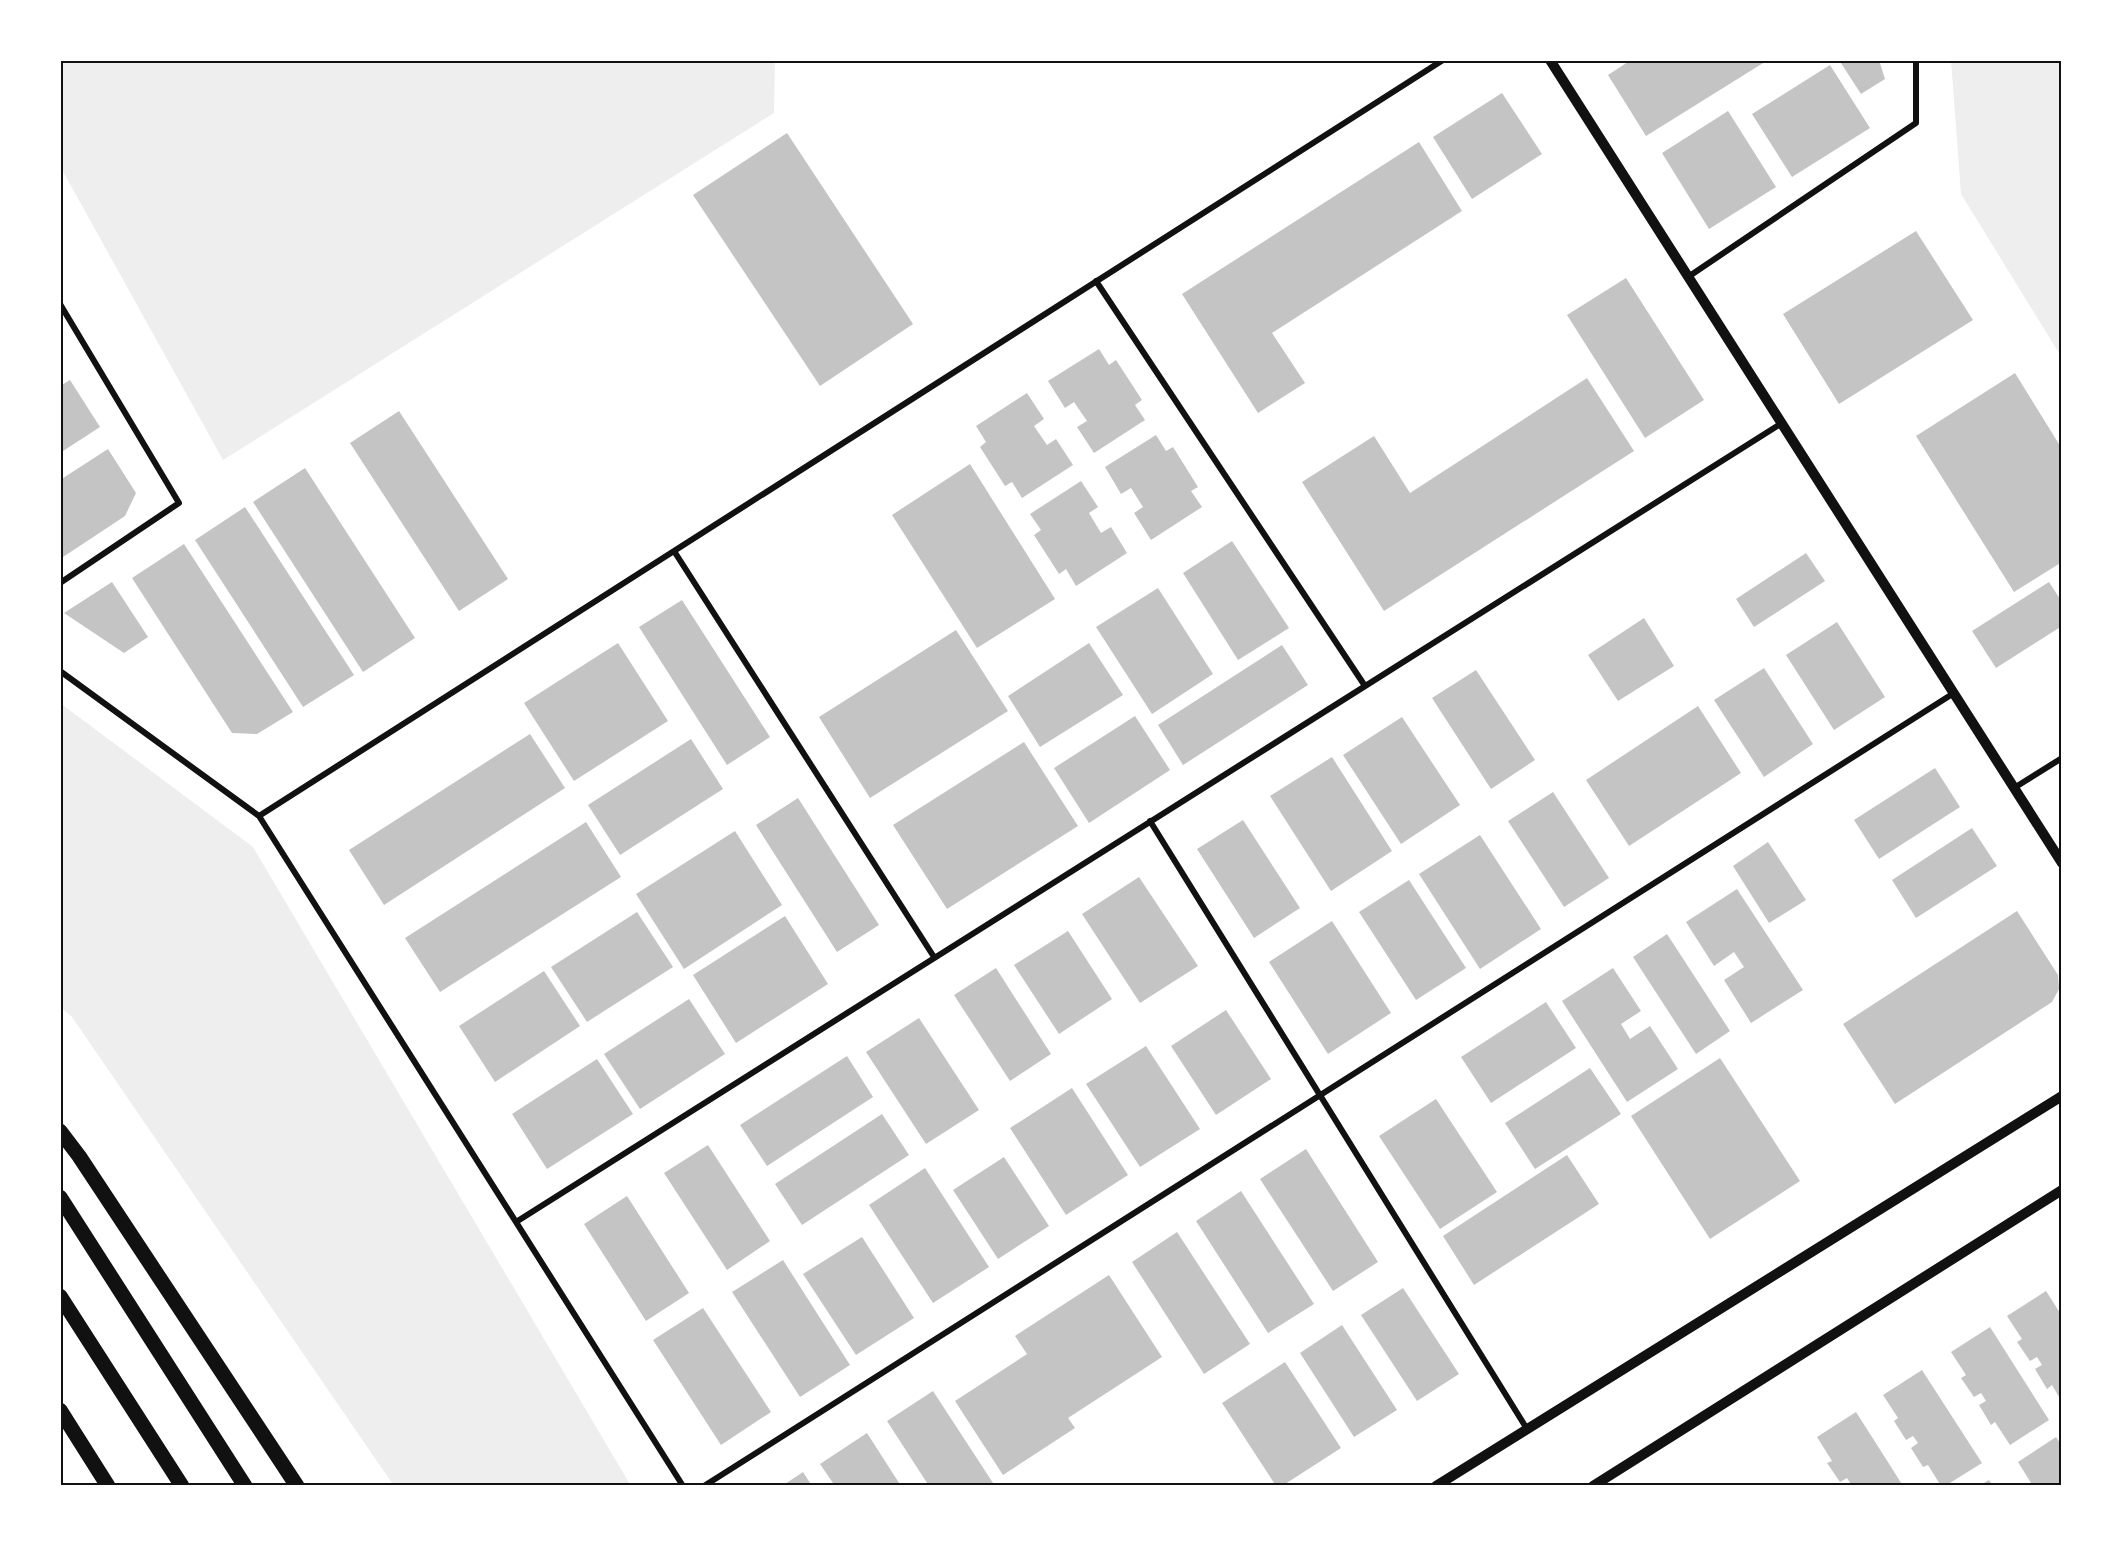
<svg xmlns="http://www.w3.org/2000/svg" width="2122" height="1546" viewBox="0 0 2122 1546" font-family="'Times New Roman',serif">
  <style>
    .green { fill: #eee }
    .building { fill: #c4c4c4 }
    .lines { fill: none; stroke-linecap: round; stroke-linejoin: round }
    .minor { stroke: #111; stroke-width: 6 }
    .tertiary { stroke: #111; stroke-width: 10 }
    .primary { stroke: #111; stroke-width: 15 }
    .neatline { fill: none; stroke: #111; stroke-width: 2 }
  </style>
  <rect width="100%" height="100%" fill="#fff"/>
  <path class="green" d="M60 60H775L774 113 223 460 60 166Z
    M1951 60H2062V358L1961 194Z
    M60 703 253 847 631 1486H394L72 1017 60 1006Z"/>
  <path class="building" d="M1631 60H1768L1646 136 1608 75Z
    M1839 60H1879L1885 79 1861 94Z
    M1830 65 1870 128 1792 177 1752 114Z
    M1502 93 1542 154 1472 199 1433 137Z
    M1728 111 1776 187 1709 229 1662 153Z
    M787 133 913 324 820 386 693 195Z
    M1419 142 1462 211 1272 333 1305 383 1258 413 1182 294Z
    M1916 231 1973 320 1839 404 1783 314Z
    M1626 278 1704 400 1645 438 1567 315Z
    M1099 349 1109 365 1116 360 1142 400 1135 405 1145 420 1094 453 1077 427 1087 421 1074 402 1065 408 1048 381Z
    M2015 373 2062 449V562L2014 592 1916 436Z
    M1587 378 1634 451 1384 611 1302 482 1374 436 1410 493Z
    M70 380 100 427 60 453V386Z
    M1027 393 1044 419 1034 426 1047 445 1056 439 1073 465 1022 498 1012 482 1005 486 980 447 986 442 976 426Z
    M399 411 508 579 459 611 350 443Z
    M1156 435 1166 451 1173 447 1198 487 1191 491 1202 507 1151 540 1134 513 1143 507 1131 488 1121 494 1105 467Z
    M108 449 136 493 125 516 60 559V480Z
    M970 464 1055 599 977 648 892 515Z
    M305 468 415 638 363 672 253 502Z
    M1081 481 1098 507 1089 513 1101 533 1111 527 1127 553 1076 586 1066 569 1059 574 1034 535 1041 530 1030 514Z
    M245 507 354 675 303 707 195 540Z
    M1232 541 1289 628 1238 660 1183 573Z
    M184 544 293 712 257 734 232 733 132 578Z
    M1806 553 1825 581 1754 627 1736 599Z
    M112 582 148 637 124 653 64 613Z
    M2049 582 2062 602V626L1996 668 1972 631Z
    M1158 588 1213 674 1152 714 1096 627Z
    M682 600 770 737 727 765 639 627Z
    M1644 618 1674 666 1618 701 1588 655Z
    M1837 622 1885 697 1834 730 1786 655Z
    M956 630 1008 711 870 798 819 717Z
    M618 643 668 721 574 781 524 703Z
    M1089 643 1123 695 1040 747 1008 696Z
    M1282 645 1308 685 1183 765 1158 725Z
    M1764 668 1813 744 1764 777 1714 700Z
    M1476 670 1535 760 1491 789 1432 698Z
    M1698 706 1741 773 1629 846 1586 780Z
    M1135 716 1170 770 1089 823 1054 768Z
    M1402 717 1460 805 1401 844 1343 755Z
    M530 734 565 788 384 905 349 850Z
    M691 739 723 789 620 855 588 805Z
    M1024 742 1078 826 947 909 893 825Z
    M1332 757 1392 851 1331 891 1270 796Z
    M1935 768 1960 807 1879 859 1854 820Z
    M1553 792 1609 878 1564 907 1508 821Z
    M798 798 879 925 837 952 756 825Z
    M1243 820 1300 908 1254 938 1197 849Z
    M586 822 621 877 440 992 405 938Z
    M1972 828 1997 866 1916 918 1892 880Z
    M735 831 782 905 684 969 636 894Z
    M1480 835 1541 929 1480 969 1419 874Z
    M1768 842 1806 900 1769 923 1733 866Z
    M1139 877 1198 966 1140 1003 1082 914Z
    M1409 880 1466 968 1416 1000 1359 912Z
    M1737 889 1803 990 1751 1023 1724 980 1744 967 1734 952 1714 966 1686 922Z
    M2017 911 2058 975 2059 989 2052 1002 1895 1104 1843 1024Z
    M637 912 673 967 587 1022 551 967Z
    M785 916 828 984 736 1043 693 975Z
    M1332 921 1391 1013 1328 1054 1269 962Z
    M1068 931 1112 999 1059 1034 1014 965Z
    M1667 934 1730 1031 1696 1054 1633 957Z
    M996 968 1051 1054 1010 1081 954 995Z
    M1613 968 1641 1011 1621 1024 1630 1039 1650 1026 1678 1069 1627 1102 1562 1001Z
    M544 971 580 1026 495 1082 459 1026Z
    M689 999 725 1054 640 1109 604 1054Z
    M1546 1002 1576 1048 1491 1103 1461 1057Z
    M1226 1010 1271 1079 1216 1115 1171 1046Z
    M919 1018 979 1110 926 1144 866 1052Z
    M1146 1046 1200 1129 1140 1167 1086 1084Z
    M847 1056 873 1097 767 1166 740 1125Z
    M1720 1058 1800 1181 1710 1239 1631 1116Z
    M597 1059 633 1114 547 1169 512 1114Z
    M1590 1068 1621 1114 1535 1169 1505 1123Z
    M1072 1088 1128 1175 1066 1215 1010 1128Z
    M1436 1099 1497 1192 1440 1229 1379 1136Z
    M882 1114 909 1155 802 1225 775 1184Z
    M708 1145 770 1241 727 1270 664 1173Z
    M1306 1149 1378 1262 1333 1291 1260 1179Z
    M1567 1155 1599 1204 1474 1285 1443 1236Z
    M1004 1157 1049 1226 998 1259 953 1190Z
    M925 1168 989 1267 933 1303 869 1205Z
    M1241 1191 1314 1304 1268 1333 1196 1221Z
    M627 1196 689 1293 646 1321 584 1224Z
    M1177 1232 1250 1344 1204 1374 1132 1262Z
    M862 1237 914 1318 856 1355 803 1274Z
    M783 1260 850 1365 800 1397 732 1292Z
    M1109 1275 1162 1357 1068 1418 1075 1428 1003 1475 955 1401 1027 1354 1015 1336Z
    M1403 1288 1459 1374 1417 1401 1361 1315Z
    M2046 1291 2062 1316V1402L2052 1385 2047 1389 2035 1369 2042 1365 2037 1357 2030 1361 2017 1342 2022 1339 2007 1316Z
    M703 1308 771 1412 721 1445 653 1340Z
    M1342 1325 1397 1410 1354 1437 1300 1353Z
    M1990 1327 2049 1420 2010 1445 1995 1422 1991 1425 1979 1405 1986 1401 1981 1393 1974 1397 1961 1378 1966 1375 1951 1352Z
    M1285 1362 1341 1448 1282 1486H1276L1222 1403Z
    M1922 1370 1982 1463 1945 1486H1941L1928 1465 1923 1467 1911 1448 1918 1443 1913 1436 1906 1440 1894 1421 1898 1418 1883 1395Z
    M933 1391 993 1483 989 1486H929L887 1421Z
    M1856 1412 1886 1459 1903 1486H1852L1847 1478 1840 1482 1827 1463 1832 1461 1817 1437Z
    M867 1433 901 1486H835L820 1464Z
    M2056 1437 2062 1446V1486H2033L2018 1462Z
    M803 1472 812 1486H782Z
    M1989 1480 1993 1486H1979Z"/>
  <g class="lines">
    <path class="minor" d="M1688 277 1916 123V60
      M1096 281 1365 686
      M60 304 179 503 60 583
      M674 551 934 957
      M60 671 259 816 683 1486
      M2014 788 2062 758
      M259 816 1443 60
      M1150 821 1527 1429
      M516 1222 1782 423
      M704 1486 1954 693"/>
    <path class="tertiary" d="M1550 60 2062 863
      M1436 1486 2062 1096
      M1593 1486 2062 1190"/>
    <path class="primary" d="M60 1131 79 1156 297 1486
      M60 1197 245 1486
      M60 1296 182 1486
      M60 1410 108 1486"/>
  </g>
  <rect width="2122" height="1546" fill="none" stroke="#ffffff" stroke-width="123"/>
  <rect x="62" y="62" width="1998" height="1422" class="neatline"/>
</svg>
